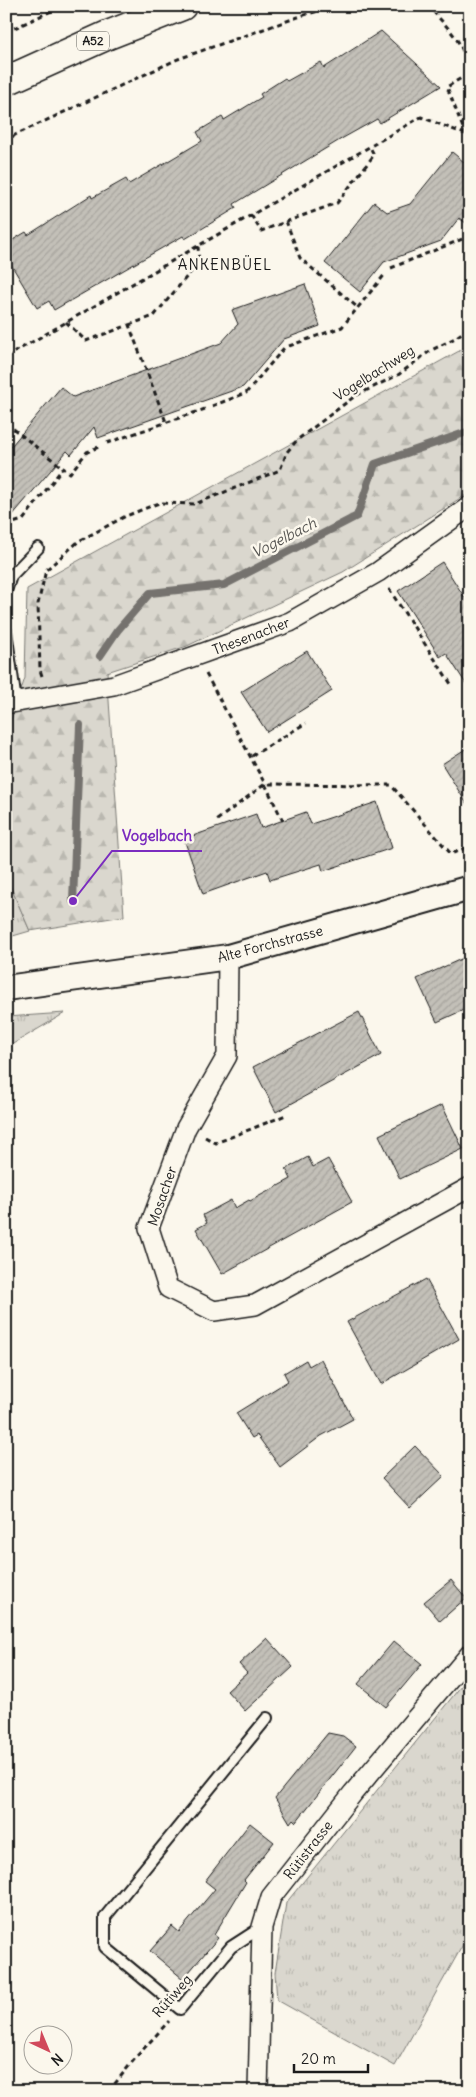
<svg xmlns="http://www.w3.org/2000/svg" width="476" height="2097" viewBox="0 0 476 2097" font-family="Delius,sans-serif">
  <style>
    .grass { fill: url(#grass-tufts); stroke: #7b7a75 }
    .forest { fill: url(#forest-firs); stroke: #7b7a75 }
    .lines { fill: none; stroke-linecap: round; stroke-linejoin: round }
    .stream { stroke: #74726e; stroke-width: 8 }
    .building { fill: url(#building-hatch); stroke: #1c1c1c }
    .service-casing { stroke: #1c1c1c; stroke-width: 14 }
    .minor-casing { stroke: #1c1c1c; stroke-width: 22 }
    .tertiary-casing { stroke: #1c1c1c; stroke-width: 28 }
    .trunk-casing { stroke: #1c1c1c; stroke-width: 31 }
    .path { stroke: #1c1c1c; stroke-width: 3; stroke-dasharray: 5 4; stroke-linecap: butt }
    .service { stroke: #fbf7ec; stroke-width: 10 }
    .minor { stroke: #fbf7ec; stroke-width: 19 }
    .tertiary { stroke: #fbf7ec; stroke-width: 24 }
    .trunk { stroke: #fbf7ec; stroke-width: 28 }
    .labels { text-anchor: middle; stroke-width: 5; stroke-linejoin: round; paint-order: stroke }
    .shield { fill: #fbf7ec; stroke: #5f5e5a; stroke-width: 1 }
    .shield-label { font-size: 12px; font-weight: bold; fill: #1c1c1c }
    .street-label { font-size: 14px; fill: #1c1c1c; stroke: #fbf7ec }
    .neighbourhood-label { font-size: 15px; letter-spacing: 1px; fill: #1c1c1c; stroke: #fbf7ec }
    .water-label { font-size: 15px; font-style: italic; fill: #575653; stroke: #fbf7ec }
    .leader { fill: none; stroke: #7b2cbf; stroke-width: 2 }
    .callout-dot { fill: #7b2cbf; stroke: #fbf7ec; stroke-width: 2 }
    .callout-label { font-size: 15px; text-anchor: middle; font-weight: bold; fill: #7b2cbf; stroke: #fbf7ec; stroke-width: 5; stroke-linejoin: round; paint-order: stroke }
  </style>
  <defs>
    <pattern id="grass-tufts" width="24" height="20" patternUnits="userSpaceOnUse" patternTransform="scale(1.25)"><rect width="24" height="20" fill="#dad7ce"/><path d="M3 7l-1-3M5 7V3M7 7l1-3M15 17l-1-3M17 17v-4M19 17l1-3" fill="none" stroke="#bab8b0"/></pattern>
    <pattern id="forest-firs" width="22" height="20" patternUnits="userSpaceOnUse" patternTransform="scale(1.25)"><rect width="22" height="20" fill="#dad7ce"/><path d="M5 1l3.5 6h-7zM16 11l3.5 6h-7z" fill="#bab8b0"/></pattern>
    <pattern id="building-hatch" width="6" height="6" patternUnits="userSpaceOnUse" patternTransform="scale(1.25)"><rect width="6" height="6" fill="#c3c0b8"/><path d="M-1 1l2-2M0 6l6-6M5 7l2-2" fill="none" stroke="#a7a49e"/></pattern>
  </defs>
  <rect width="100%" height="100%" fill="#fbf7ec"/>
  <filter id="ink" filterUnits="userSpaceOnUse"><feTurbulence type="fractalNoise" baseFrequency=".02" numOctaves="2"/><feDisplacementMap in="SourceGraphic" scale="10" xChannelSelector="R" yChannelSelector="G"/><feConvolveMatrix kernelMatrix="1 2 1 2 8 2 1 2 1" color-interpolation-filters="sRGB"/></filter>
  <g filter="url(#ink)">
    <path class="grass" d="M6 876 30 931 6 938Z
      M65 1013 6 1048V1017Z
      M470 1675V1932L395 2066 277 2000 275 1973 286 1903Z"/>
    <path class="forest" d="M470 345V492L343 572 187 646 107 672 124 916 30 931 6 876V735L25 678 27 589Z"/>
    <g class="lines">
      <path class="stream" d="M100 656 117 631 150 593 224 585 357 516 375 464 470 431
        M73 901 80 725"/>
    </g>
    <path class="building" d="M381 31 441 86 380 123 377 119 343 138 234 204 236 208 185 239 183 236 54 310 49 301 37 308 6 256V244L26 232 28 235 91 195 92 198 126 179 129 184 202 141 197 132 222 117 224 120 262 97 260 94 285 78 287 81 321 62 324 68Z
      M452 152 470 167V226L459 218 441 241 384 262 360 292 325 263 374 202 387 212 410 204Z
      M305 284 320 326 284 339 243 387 98 438 94 427 71 455 67 451 6 523V452L61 387 73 397 221 343 238 324 232 310Z
      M442 562 470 606V690L446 653 440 657 398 591Z
      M307 651 332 691 267 732 241 692Z
      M470 746V809L442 764Z
      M377 802 392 848 323 871 321 864 270 880 267 871 203 894 184 839 256 814 261 828 306 812 311 824Z
      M470 955V1007L437 1022 417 979Z
      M359 1012 381 1055 276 1112 253 1067Z
      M442 1105 463 1149 400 1179 379 1135Z
      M308 1157 313 1167 328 1159 352 1202 222 1274 196 1229 207 1223 203 1215 231 1200 235 1208 249 1200 250 1201 291 1179 286 1169Z
      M426 1279 459 1339 381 1384 347 1322Z
      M321 1359 353 1419 321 1436 280 1467 257 1435 252 1438 236 1413 288 1381 284 1373 306 1360 309 1366Z
      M415 1446 444 1476 410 1508 382 1478Z
      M451 1580 466 1598 440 1621 424 1602Z
      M267 1638 293 1667 245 1711 227 1691 247 1673 239 1664Z
      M394 1641 422 1664 386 1707 358 1684Z
      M328 1733 343 1736 356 1746 296 1822 293 1819 290 1823 275 1798Z
      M250 1823 274 1842 244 1880 246 1882 214 1935 218 1938 183 1979 150 1951 172 1926 179 1932 215 1889 205 1881Z"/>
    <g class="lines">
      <g class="service-casing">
        <path id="service" d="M6 591 11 576 38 548
          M6 631 16 702
          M262 1927 231 1947 180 2009 105 1947V1917L267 1718"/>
      </g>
      <g class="minor-casing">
        <path id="minor" d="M6 704 114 685 290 622 378 572 470 506
          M228 957 227 1056 186 1128 149 1228 168 1288 214 1311 255 1305 470 1187
          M258 2091 262 1927 271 1897 353 1793 470 1654"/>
      </g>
      <g class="tertiary-casing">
        <path id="tertiary" d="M6 988 228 957 470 888"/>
      </g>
      <g class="trunk-casing">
        <path id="trunk" d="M6 81 108 35 182 6"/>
      </g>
      <path class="path" d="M426 6 432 10C449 30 469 46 466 75L447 87 465 133
        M6 32 62 6
        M465 133 470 118
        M6 143 15 135 178 59 304 15 337 6
        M251 215 261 231 337 203 374 155 370 147
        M286 221 300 258 358 308
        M391 268 470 236
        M66 322 86 341 129 325 166 422
        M129 325 154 316 199 262 198 246
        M289 346 342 327 386 273
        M6 357 421 117 470 136
        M212 406 246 393 284 348
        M6 423 63 468
        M107 443 205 409
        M6 525 23 520 63 468 70 473 87 452 101 446
        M389 589 451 684
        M206 674 265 784 217 820
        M42 676 40 670 38 604 46 570 79 541 126 516 159 503 195 504 280 470 287 452 297 440 355 396 398 375 430 351 455 338 470 327
        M252 756 306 723
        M283 821 265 784 391 785 451 854 470 846
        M205 1137 216 1143 286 1115
        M109 2091 137 2056 169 2021"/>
      <use href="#service" class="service"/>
      <use href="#minor" class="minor"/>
      <use href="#tertiary" class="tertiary"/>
      <use href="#trunk" class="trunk"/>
    </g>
  </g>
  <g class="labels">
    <rect class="shield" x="77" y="31.5" width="32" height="19" rx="4"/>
    <g class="shield-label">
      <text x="93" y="45">A52</text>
    </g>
    <g class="street-label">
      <text transform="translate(374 373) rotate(-32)" y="5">Vogelbachweg</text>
      <text transform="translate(251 636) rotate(-21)" y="5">Thesenacher</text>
      <text transform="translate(270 944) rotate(-15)" y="5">Alte Forchstrasse</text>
      <text transform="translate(162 1196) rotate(-71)" y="5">Mosacher</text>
      <text transform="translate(308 1850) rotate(-52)" y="5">Rütistrasse</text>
      <text transform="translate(172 1996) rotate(-49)" y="5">Rütiweg</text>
    </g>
    <g class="neighbourhood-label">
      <text x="225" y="270">ANKENBÜEL</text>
    </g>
    <g class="water-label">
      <text transform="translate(284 538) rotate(-27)" y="5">Vogelbach</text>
    </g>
  </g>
  <path class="leader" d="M73 901L112 851H202"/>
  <circle class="callout-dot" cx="73" cy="901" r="5"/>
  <g class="callout-label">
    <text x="157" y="841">Vogelbach</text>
  </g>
  <rect width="476" height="2097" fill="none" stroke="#fbf7ec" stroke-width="25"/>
  <rect x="12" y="12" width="451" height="2072" fill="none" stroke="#1c1c1c" stroke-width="2" filter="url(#ink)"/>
  <g transform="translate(48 2050) rotate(136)"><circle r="24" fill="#fbf7ec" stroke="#a29f99"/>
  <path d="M0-4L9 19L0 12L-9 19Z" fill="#d1495b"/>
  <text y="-8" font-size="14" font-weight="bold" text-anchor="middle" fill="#1c1c1c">N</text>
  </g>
  <path d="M294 2064v8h74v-8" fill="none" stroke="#1c1c1c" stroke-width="2.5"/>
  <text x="301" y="2064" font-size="15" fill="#1c1c1c" stroke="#fbf7ec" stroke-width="4" paint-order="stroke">20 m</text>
</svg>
